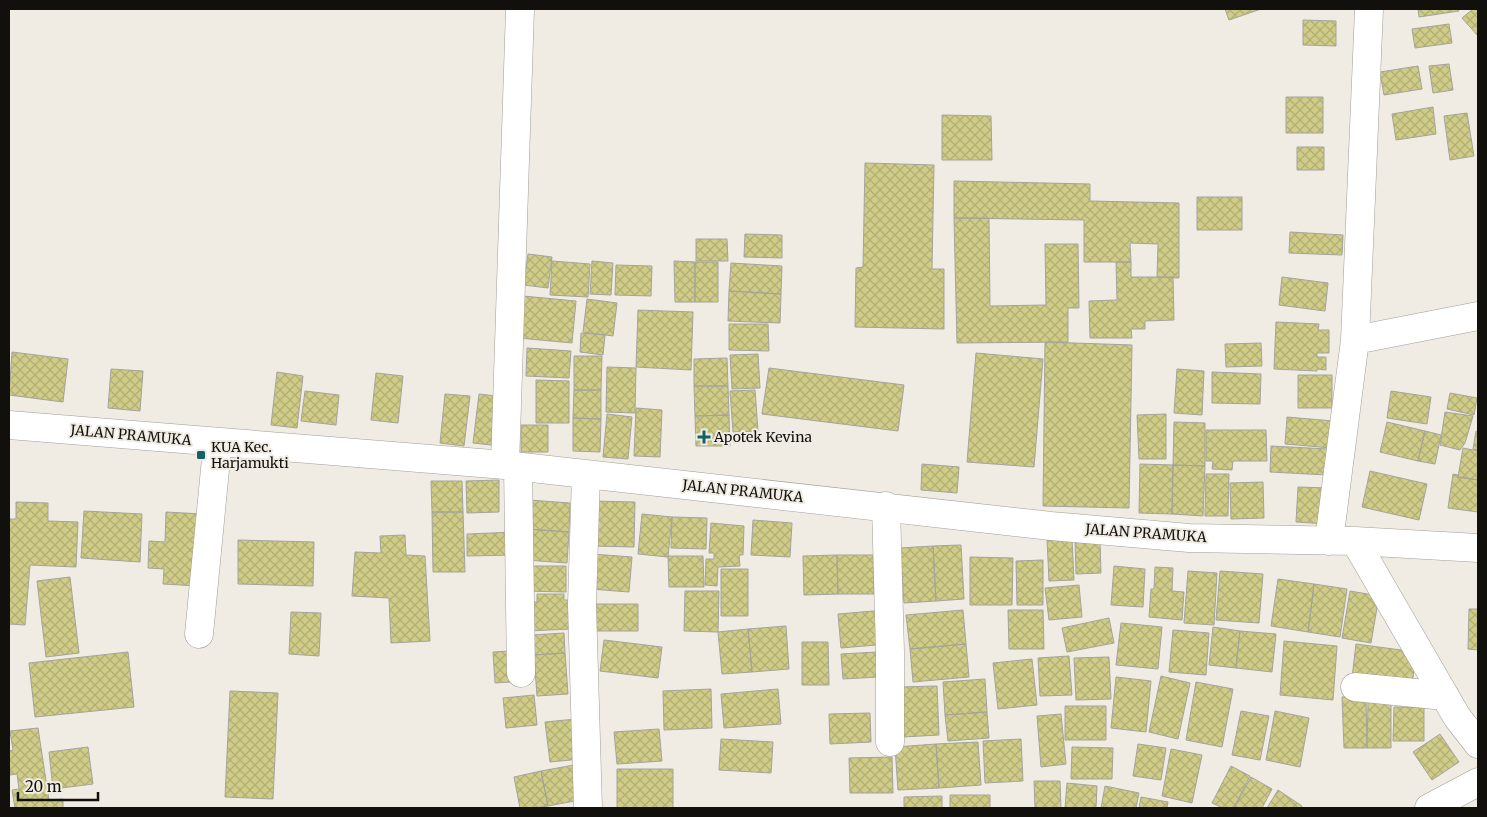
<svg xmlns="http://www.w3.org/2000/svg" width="1487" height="817" viewBox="0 0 1487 817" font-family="Merriweather,serif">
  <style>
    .building { fill: url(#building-cross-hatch); stroke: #a4a49c }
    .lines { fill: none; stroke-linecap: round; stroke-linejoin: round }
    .minor-casing { stroke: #a29e97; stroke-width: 29 }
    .minor { stroke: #fff; stroke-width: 28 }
    .poi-dot { fill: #126169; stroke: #f0ebe3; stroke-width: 2 }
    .labels { text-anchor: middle; stroke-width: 4; stroke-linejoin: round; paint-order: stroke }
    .street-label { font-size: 14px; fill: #11100d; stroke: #f0ebe3 }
    .poi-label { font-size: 14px; fill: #11100d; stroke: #f0ebe3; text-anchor: start }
  </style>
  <defs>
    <pattern id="building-cross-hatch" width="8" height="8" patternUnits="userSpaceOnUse" patternTransform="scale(1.25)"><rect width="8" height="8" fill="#cfcc88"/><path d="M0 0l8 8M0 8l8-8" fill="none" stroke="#b1ae74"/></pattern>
  </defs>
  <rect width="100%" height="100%" fill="#f0ebe3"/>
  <path class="building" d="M1225 9H1261L1229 20Z
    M1418 9H1458L1459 11 1419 17Z
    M1473 9H1478V36L1462 18Z
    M1303 20 1336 21V46L1303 45Z
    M1449 24 1452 43 1415 48 1412 29Z
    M1449 64 1453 90 1433 93 1429 66Z
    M1418 66 1422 89 1384 95 1380 72Z
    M1286 97H1323V133H1286Z
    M1433 107 1436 134 1396 140 1392 114Z
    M1467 113 1474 156 1450 160 1444 116Z
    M942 115 991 116 992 160H942Z
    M1297 147H1324V170H1297Z
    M865 163 934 165 932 269H944V329L855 327 856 268 863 267Z
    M954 181 1090 184V201L1179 203V278L1157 277 1158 244 1130 243 1131 262H1084V220L954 218Z
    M1197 197H1242V230H1197Z
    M954 218H989L990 306 1046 305 1045 244H1078L1079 308H1068V342L957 343Z
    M1290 232 1343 235 1342 255 1289 253Z
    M745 234 782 235V258L744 257Z
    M696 239H727L728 261H696Z
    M528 254 552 257 548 288 524 285Z
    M552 261 590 264 588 297 550 295Z
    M592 261 613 263 611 295 590 294Z
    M674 261 695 262V302H675Z
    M695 262H718V302H695Z
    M1116 262H1131V277H1173L1174 320 1145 321V329H1131L1132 338H1090L1089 301 1117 300Z
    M731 263 782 266 781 294 729 291Z
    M616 265 652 266 651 296 615 295Z
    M1282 277 1328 283 1325 311 1279 305Z
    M729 291 781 294 780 323 728 321Z
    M523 296 576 301 572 343 519 338Z
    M587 299 617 303 613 336 583 332Z
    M638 310 693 312 691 370 636 367Z
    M1276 322 1319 324 1318 330H1329V353H1317V357H1326V370L1317 369V371L1274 369Z
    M729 324H768L769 351 729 350Z
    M581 333 605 335 603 355 580 352Z
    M1045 342 1132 345 1129 508 1043 506Z
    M1261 343 1262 366 1226 367 1225 344Z
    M527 348 571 351 569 378 526 376Z
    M12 352 68 359 63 402 9 395Z
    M976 353 1043 359 1034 467 967 462Z
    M758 354 760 388 732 389 730 355Z
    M574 356H602L601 390H574Z
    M727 358 728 386H694V359Z
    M607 367 636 368 635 413 606 412Z
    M769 368 904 385 898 431 762 414Z
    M111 369 143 371 140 411 108 408Z
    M1177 369 1204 371 1202 415 1174 413Z
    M277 372 303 376 297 428 271 425Z
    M1212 372 1261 374 1260 404 1212 403Z
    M376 373 403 376 398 423 371 420Z
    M1298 375H1332V408H1298Z
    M536 380 569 381V423H536Z
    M694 386H728L729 415 695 416Z
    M574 390H601V419L573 418Z
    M755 390 758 431 733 432 730 391Z
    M305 391 339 395 336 425 301 421Z
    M1391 391 1431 397 1427 424 1387 418Z
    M1450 393 1477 398 1474 415 1447 409Z
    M445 394 470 396 464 446 440 443Z
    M479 394 496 396 491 445 473 443Z
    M636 408 662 410 660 457 634 456Z
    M1445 412 1473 416 1465 443 1460 450 1440 445Z
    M607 414 632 417 628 459 603 457Z
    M1166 414V459H1139L1137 415Z
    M729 415 730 446H696L695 416Z
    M1287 417 1333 421 1331 448 1285 444Z
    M573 418 601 419 600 452 573 451Z
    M1174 422 1205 423V466L1173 465Z
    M1387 422 1425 431 1418 461 1380 452Z
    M521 425H548V452H521Z
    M1206 430H1266L1267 461H1233L1232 470 1212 469 1213 461H1206Z
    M1425 431 1441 435 1435 464 1418 461Z
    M1476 431 1478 432V450L1473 449Z
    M1271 446 1328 449 1327 475 1270 472Z
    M1463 448 1478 451V480L1458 477Z
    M922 464 959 467 957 493 921 490Z
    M1140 464 1173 465 1172 514 1139 513Z
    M1173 465 1205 466 1203 516 1172 514Z
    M1370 471 1427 484 1419 520 1362 507Z
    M1206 474H1229L1228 516H1205Z
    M1453 474 1458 475V477L1478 480V512L1448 508Z
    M499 480V512L467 513 466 481Z
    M431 481H462L463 512H432Z
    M1263 482 1264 518 1231 519 1230 483Z
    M1298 487 1329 488 1327 524 1296 522Z
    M529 500 570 503 569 532 528 529Z
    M592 501 635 502 634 547 591 546Z
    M16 502 48 503V521L78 522 76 567 30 565 25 625 9 624V519H16Z
    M84 511 142 514 140 562 81 558Z
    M166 512 202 514 198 586 163 584 164 569 148 568 149 541 165 542Z
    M432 512H463L465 572H433Z
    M642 514 672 517 668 557 638 554Z
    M672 517 707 518 706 549 671 548Z
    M753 520 792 523 790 557 751 555Z
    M711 523 744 526 743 555H739L740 566 718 567 717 586 705 585 706 559H714V553H709Z
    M528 529 569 532 567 563 526 560Z
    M515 532 516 555 467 556V534Z
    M405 535 406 555 425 556 430 641 391 643 389 598 352 596 355 552 381 553 380 536Z
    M1072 539 1074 580 1049 581 1047 540Z
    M238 540 314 542 313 586 238 584Z
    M1075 541H1100L1101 573 1076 574Z
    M961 545 964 599 936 601 933 546Z
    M933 546 936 601 904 603 900 548Z
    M592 554 632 557 629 592 590 589Z
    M837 555H873L874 594H838Z
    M837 555 838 594 804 595 803 556Z
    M668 556H703L704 587H669Z
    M970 557 1013 558 1012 605H970Z
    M1043 560V605H1017L1016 561Z
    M523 566H566V592L523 591Z
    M1114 566 1145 569 1143 607 1111 605Z
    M1155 567 1173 568 1172 591 1184 592 1182 620 1149 617 1151 589H1154Z
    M721 569H748V616H721Z
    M1188 571 1217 573 1214 625 1184 623Z
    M1220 571 1263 574 1259 623 1216 620Z
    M70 577 79 653 46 657 37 581Z
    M1278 579 1314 584 1308 632 1271 626Z
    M1314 584 1347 589 1340 637 1308 632Z
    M1079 585 1082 617 1049 620 1045 588Z
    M685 591H719L718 632 684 631Z
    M1350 591 1379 596 1371 643 1342 638Z
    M537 594H564V600H570L571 629 527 631 526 602H537Z
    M594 604H638V631H594Z
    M1469 609H1478V650L1468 649Z
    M885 610 888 644 841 648 838 614Z
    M963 610 966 644 910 649 906 615Z
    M1008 610H1043L1044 649H1009Z
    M291 612 321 613 319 656 289 654Z
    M1109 618 1114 643 1067 652 1062 628Z
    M1121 623 1162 627 1158 669 1116 665Z
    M786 626 789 669 752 672 748 629Z
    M1213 627 1240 631 1236 668 1209 665Z
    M748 629 752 672 722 674 718 632Z
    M1173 630 1209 633 1206 675 1169 672Z
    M1240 631 1276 634 1272 672 1236 668Z
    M564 633 565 653 534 655 532 635Z
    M604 640 662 647 658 678 600 671Z
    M1284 641 1337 646 1333 700 1280 695Z
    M802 642H828L829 685H802Z
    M966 644 969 677 913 682 910 649Z
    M1356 644 1416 652 1412 686 1352 678Z
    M509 651 511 682 495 683 493 652Z
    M128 652 134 707 35 717 29 663Z
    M877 652 879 677 843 679 841 654Z
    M565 653 568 694 537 696 534 655Z
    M1069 656 1072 695 1040 696 1038 658Z
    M1109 657 1111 699 1076 700 1074 658Z
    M1032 659 1037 705 998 709 993 663Z
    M1161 676 1190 683 1178 739 1149 732Z
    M1116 677 1151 681 1146 732 1111 728Z
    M985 679 987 712 945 715 943 682Z
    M1196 682 1233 689 1222 747 1186 740Z
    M937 686 939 735 903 737 900 687Z
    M711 689 712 728 664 730 663 691Z
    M778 689 781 724 724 728 721 694Z
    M230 691 278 693 273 799 225 797Z
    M534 695 537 725 506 728 503 698Z
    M1366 696 1367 748H1344L1342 697Z
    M1368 702 1391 703V748H1367Z
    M1065 706H1106V740H1065Z
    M1394 707H1424V741H1393Z
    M1241 711 1269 716 1260 760 1232 755Z
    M1275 711 1309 718 1300 767 1266 760Z
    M987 712 989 738 948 741 945 715Z
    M870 713 871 742 830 744 829 714Z
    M1061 714 1066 764 1041 767 1037 716Z
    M576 719 581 759 550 762 545 722Z
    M38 728 49 800 63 799V808H15L12 790 19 789 17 774 10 775 9 751 13 750 10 731Z
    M659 729 662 761 617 764 614 732Z
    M1440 734 1459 762 1432 780 1413 752Z
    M721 739 773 742 771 773 719 770Z
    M1021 739 1023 781 985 783 983 741Z
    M978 742 981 785 939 788 936 744Z
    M936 744 939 788 898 790 895 747Z
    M1138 744 1166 748 1161 780 1133 776Z
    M88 747 93 784 53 789 49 752Z
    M1072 747 1113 748 1112 779H1071Z
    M1171 749 1202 755 1192 803 1162 796Z
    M892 757 893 793H850L849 758Z
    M574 765 580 800 548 806 541 771Z
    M1231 766 1250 776 1234 808H1223L1212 803Z
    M617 769H673V808H617Z
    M541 771 548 806 535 808H520L514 777Z
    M1251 777 1272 789 1262 808H1234Z
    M1034 781H1060L1061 808H1035Z
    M1067 783 1097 786 1096 808H1065Z
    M1105 786 1139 793 1136 808H1101Z
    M1278 790 1302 806 1301 808H1267Z
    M950 795H990V808H950Z
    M942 796V808H904V797Z
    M1141 797 1168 802 1167 808H1139Z"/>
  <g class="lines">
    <g class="minor-casing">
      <path id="minor" d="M1355 340 1478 316
        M9 425 505 465 1051 526 1189 538 1355 541 1478 548
        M505 465 520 9
        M518 467 521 673
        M586 475 582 605 588 808
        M886 506 890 652V742
        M1329 541 1355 340 1369 9
        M1355 541 1457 717 1478 744
        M199 634 216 459V442
        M1355 687 1445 696
        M1429 808 1478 782"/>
    </g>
    <use href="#minor" class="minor"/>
  </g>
  <g class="poi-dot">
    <path d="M701.5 429.5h5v5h5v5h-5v5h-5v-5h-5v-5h5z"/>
    <rect x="196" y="450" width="10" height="10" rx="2.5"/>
  </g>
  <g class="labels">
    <g class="street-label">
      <text transform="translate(131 435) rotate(5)" y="5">JALAN PRAMUKA</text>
      <text transform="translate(743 491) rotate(6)" y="5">JALAN PRAMUKA</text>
      <text transform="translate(1146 533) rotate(4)" y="5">JALAN PRAMUKA</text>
    </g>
    <g class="poi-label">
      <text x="714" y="442">Apotek Kevina</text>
      <text x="211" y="452">KUA Kec.<tspan x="211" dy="16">Harjamukti</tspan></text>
    </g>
  </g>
  <rect width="1487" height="817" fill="none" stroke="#11100d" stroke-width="20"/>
  <path d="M18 792v8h80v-8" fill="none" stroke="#11100d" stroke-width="2.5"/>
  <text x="25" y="792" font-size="15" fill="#11100d" stroke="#f0ebe3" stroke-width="4" paint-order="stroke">20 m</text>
</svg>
